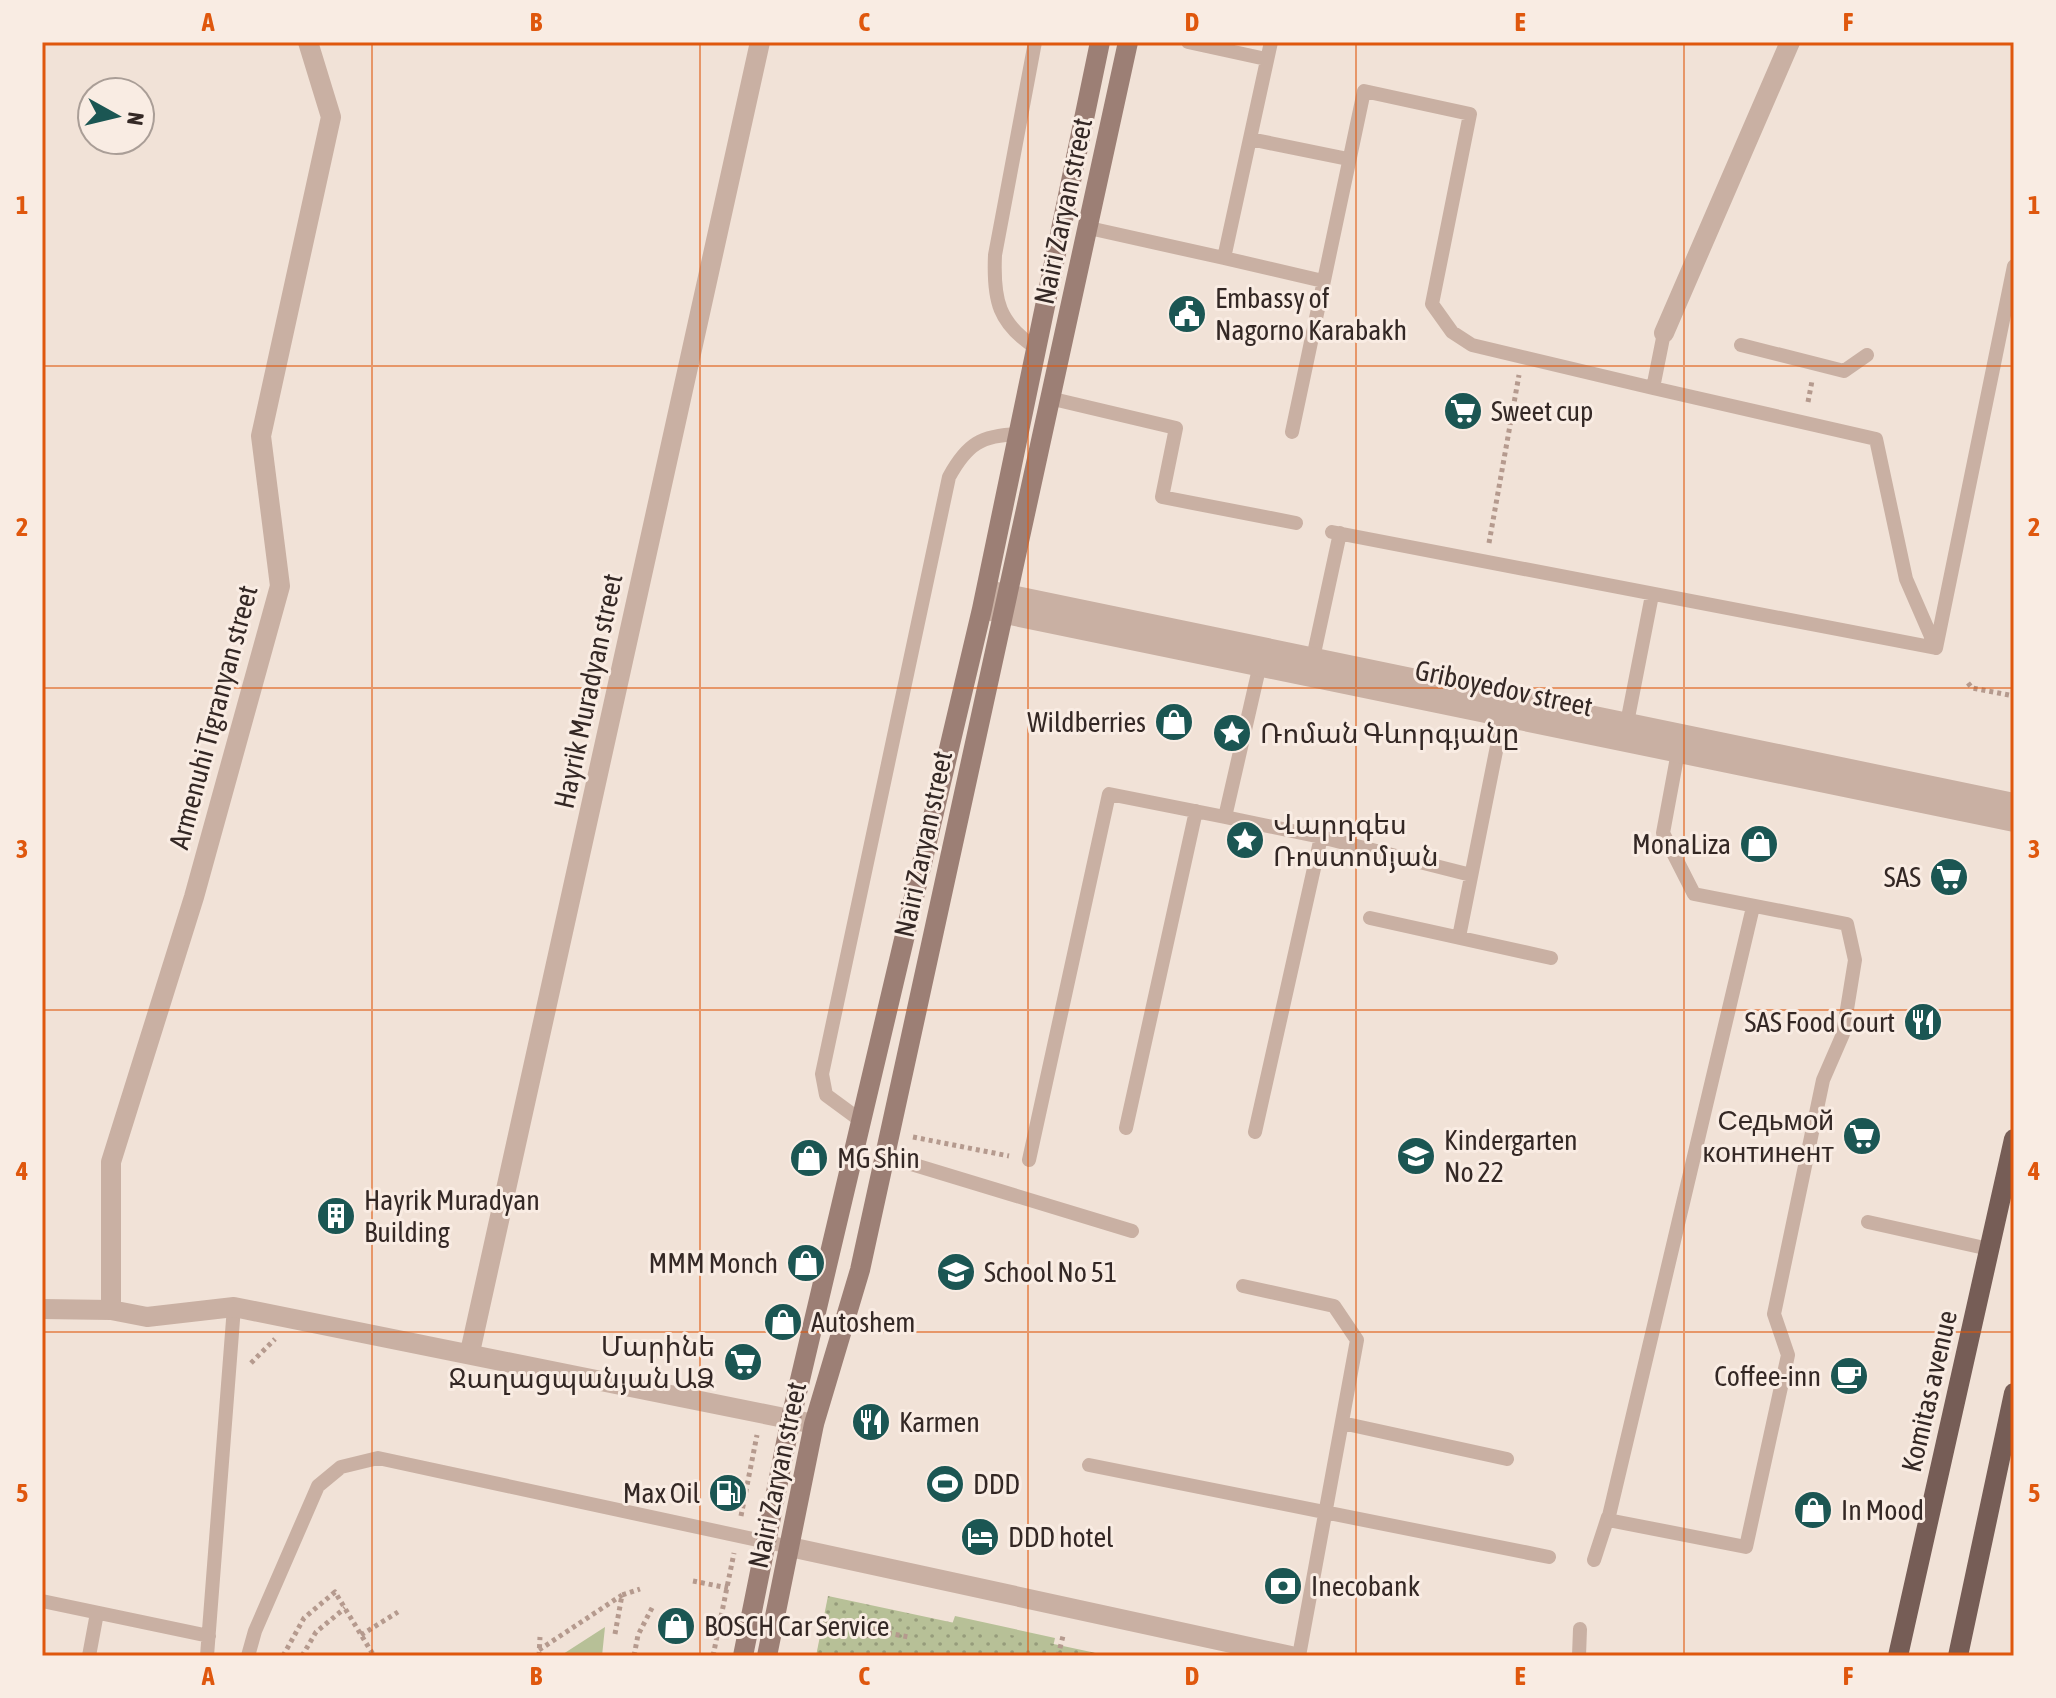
<svg xmlns="http://www.w3.org/2000/svg" width="2056" height="1698" viewBox="0 0 2056 1698" font-family="'Asap Condensed','Noto Sans Armenian',sans-serif">
  <style>
    .green { fill: #b7c097 }
    .park { fill: url(#park-dots) }
    .lines { fill: none; stroke-linecap: round; stroke-linejoin: round }
    .path { stroke: #b59a8e; stroke-width: 5; stroke-dasharray: 4 4; stroke-linecap: butt }
    .service { stroke: #c9b0a3; stroke-width: 14 }
    .minor { stroke: #c9b0a3; stroke-width: 20 }
    .tertiary { stroke: #c9b0a3; stroke-width: 20 }
    .secondary { stroke: #9c7f75; stroke-width: 20 }
    .primary { stroke: #765d56; stroke-width: 20 }
    .grid { fill: none; stroke: #df570d; stroke-width: 2; stroke-opacity: 0.55 }
    .labels { text-anchor: middle; stroke-width: 6; stroke-linejoin: round; paint-order: stroke }
    .street-label { font-size: 28px; fill: #342825; stroke: #f9ece3 }
    .poi-label { font-size: 28px; fill: #342825; stroke: #f9ece3; text-anchor: start }
    .neatline { fill: none; stroke: #df570d; stroke-width: 3 }
    .grid-label { font-size: 26px; text-anchor: middle; font-weight: bold; fill: #df570d }
  </style>
  <defs>
    <pattern id="park-dots" width="8" height="8" patternUnits="userSpaceOnUse" patternTransform="scale(2)"><rect width="8" height="8" fill="#b7c097"/><path d="M2 2h.1M6 6h.1" fill="none" stroke="#969c7b" stroke-width="1.8" stroke-linecap="round"/></pattern>
  </defs>
  <rect width="100%" height="100%" fill="#f1e2d7"/>
  <path class="green" d="M955 1616 1055 1638 1051 1656H941Z
    M605 1627 602 1656H560Z"/>
  <path class="park" d="M828 1596 1110 1656H816Z"/>
  <g class="lines">
    <path class="path" d="M1808 402 1812 381
      M1489 543 1519 375
      M1968 683 1972 688 2014 696
      M913 1137 1009 1156
      M251 1363 275 1339
      M741 1516 757 1435
      M693 1581 728 1588
      M816 1618 856 1626
      M856 1628a8 8 0 1 1 16 0a8 8 0 1 1-16 0Z
      M872 1630 909 1637
      M615 1634 622 1595 640 1589
      M361 1635 398 1612
      M539 1650 622 1595
      M283 1656 304 1618 335 1592 374 1656
      M302 1656 316 1632 345 1608
      M539 1656 540 1637
      M634 1656 638 1635 653 1606
      M713 1656 734 1553
      M1058 1656 1063 1636"/>
    <path class="service" d="M1035 42 995 255C993 300 998 324 1038 349
      M1188 42 1266 59
      M1250 139 1348 159
      M1089 228 1224 258 1271 42
      M1224 258 1323 281
      M1664 333 1653 388 1876 439 1906 579 1936 648
      M1741 345 1844 371 1867 355
      M1049 398 1176 428 1162 497 1296 523
      M1292 432 1364 91 1470 114 1432 304 1452 332 1472 345 1653 388
      M1332 532 1936 648
      M1936 648 2014 266
      M1313 658 1340 533
      M1626 728 1652 595
      M1678 752 1663 833 1694 894 1847 924 1855 960 1843 1034 1823 1080 1774 1314 1788 1355 1746 1547 1608 1520 1753 907
      M1225 817 1321 837 1255 1132
      M1321 837 1471 875
      M1370 918 1551 958
      M1459 937 1503 716
      M860 1120 826 1095 822 1074 949 477C967 444 981 435 1020 434
      M1126 1128 1196 811
      M885 1156 1132 1231
      M1029 1160 1109 794 1225 817 1261 660
      M1868 1222 1989 1249
      M1243 1286 1334 1306 1357 1340 1299 1656
      M1342 1423 1507 1459
      M1089 1465 1549 1557
      M1594 1560 1608 1517
      M42 1601 209 1636
      M89 1656 97 1613
      M207 1656 234 1307
      M248 1656 255 1631 318 1486 341 1467 378 1458 790 1547
      M1579 1656 1580 1629"/>
    <path class="minor" d="M1664 333 1790 42
      M42 1309 111 1310 147 1317 234 1307 814 1424
      M111 1310V1162L194 897 280 586 261 436 331 117 308 42
      M470 1352 760 42
      M790 1547 1291 1656"/>
    <path class="tertiary" d="M992 591 2014 803
      M986 610 2014 822"/>
    <path class="secondary" d="M743 1656 791 1418 982 609 1100 42
      M767 1656 814 1424 860 1270 1128 42"/>
    <path class="primary" d="M1898 1656 2014 1139
      M1958 1656 2014 1393"/>
  </g>
  <path class="grid" d="M372 42V1656M700 42V1656M1028 42V1656M1356 42V1656M1684 42V1656M42 366H2014M42 688H2014M42 1010H2014M42 1332H2014"/>
  <defs>
    <g id="civic-disc" transform="scale(2)"><circle r="9.5" fill="#1b5653" stroke="#f9ece3"/><path d="M-.6-6.5H3V-4.5H.6V-3L4-1V1h2V6H-6V1h2V-1L-.6-3ZM-1.2 2.5V6h2.4V2.5Z" fill="#fff"/></g>
    <g id="supermarket-disc" transform="scale(2)"><circle r="9.5" fill="#1b5653" stroke="#f9ece3"/><path d="M-6-5.5h2.5l.6 2H6L4.5 2H-2.5L-4.4-4H-6ZM-1.5 3.2a1.3 1.3 0 1 0 .1 0ZM3 3.2a1.3 1.3 0 1 0 .1 0Z" fill="#fff"/></g>
    <g id="shop-disc" transform="scale(2)"><circle r="9.5" fill="#1b5653" stroke="#f9ece3"/><path d="M-5-2.5h2.3a2.7 3.5 0 0 1 5.4 0H5L5.5 6h-11ZM-1.5-2.5h3a1.5 2.3 0 0 0-3 0Z" fill="#fff"/></g>
    <g id="sight-disc" transform="scale(2)"><circle r="9.5" fill="#1b5653" stroke="#f9ece3"/><path d="M0-6L1.8-2.2L6-1.7L2.9 1.2L3.7 5.4L0 3.3L-3.7 5.4L-2.9 1.2L-6-1.7L-1.8-2.2Z" fill="#fff"/></g>
    <g id="restaurant-disc" transform="scale(2)"><circle r="9.5" fill="#1b5653" stroke="#f9ece3"/><path d="M-5-6h1v4h1v-4h1v4h1v-4h1v5L-1.5 .5V6h-2V.5L-5-1ZM5-6V6H3V1.5H1.5Q1.5-4 5-6Z" fill="#fff"/></g>
    <g id="school-disc" transform="scale(2)"><circle r="9.5" fill="#1b5653" stroke="#f9ece3"/><path d="M0-5L7-2L0 1L-7-2ZM-4 1L0 2.5L4 1V4Q0 6-4 4Z" fill="#fff"/></g>
    <g id="building-disc" transform="scale(2)"><circle r="9.5" fill="#1b5653" stroke="#f9ece3"/><path d="M-4-6H4V6H1V3H-1V6H-4ZM-2.5-4.3h1.7v1.8h-1.7ZM.8-4.3h1.7v1.8H.8ZM-2.5-1h1.7V.8h-1.7ZM.8-1h1.7V.8H.8Z" fill="#fff"/></g>
    <g id="cafe-disc" transform="scale(2)"><circle r="9.5" fill="#1b5653" stroke="#f9ece3"/><path d="M-5.5-4.5H6V0H3Q3 3.5 0 3.5H-2.5Q-5.5 3.5-5.5 0ZM3-3.2v2h1.7v-2ZM-6 4.5H4V6H-6Z" fill="#fff"/></g>
    <g id="stadium-disc" transform="scale(2)"><circle r="9.5" fill="#1b5653" stroke="#f9ece3"/><path d="M0-5a6.5 5 0 1 0 0 10a6.5 5 0 1 0 0-10ZM-3.5-1.8h7v3.6h-7Z" fill="#fff"/></g>
    <g id="fuel-disc" transform="scale(2)"><circle r="9.5" fill="#1b5653" stroke="#f9ece3"/><path d="M-5.5-6h7V0h2V4h1.3V-2.5L3-4.5l.8-.8L6-3V5H2.5V1h-1V6h-7ZM-4.2-4.7v3.2H.2V-4.7Z" fill="#fff"/></g>
    <g id="hotel-disc" transform="scale(2)"><circle r="9.5" fill="#1b5653" stroke="#f9ece3"/><path d="M-6-4.5h1.5V1H6V5H4.5V3h-9V5H-6ZM-4 0a1.8 1.8 0 1 1 3.6 0ZM.5 0V-2.5h3Q6-2.5 6 0Z" fill="#fff"/></g>
    <g id="bank-disc" transform="scale(2)"><circle r="9.5" fill="#1b5653" stroke="#f9ece3"/><path d="M-6-4H6V4H-6ZM0-2.3a2.3 2.3 0 1 0 0 4.6a2.3 2.3 0 1 0 0-4.6Z" fill="#fff"/></g>
  </defs>
  <g fill-rule="evenodd">
    <use href="#civic-disc" x="1187" y="314"/>
    <use href="#supermarket-disc" x="1463" y="411"/>
    <use href="#shop-disc" x="1174" y="722"/>
    <use href="#sight-disc" x="1232" y="733"/>
    <use href="#sight-disc" x="1245" y="840"/>
    <use href="#shop-disc" x="1759" y="844"/>
    <use href="#supermarket-disc" x="1949" y="877"/>
    <use href="#restaurant-disc" x="1923" y="1022"/>
    <use href="#supermarket-disc" x="1862" y="1136"/>
    <use href="#school-disc" x="1416" y="1156"/>
    <use href="#shop-disc" x="809" y="1158"/>
    <use href="#building-disc" x="336" y="1216"/>
    <use href="#shop-disc" x="806" y="1263"/>
    <use href="#school-disc" x="956" y="1272"/>
    <use href="#shop-disc" x="783" y="1322"/>
    <use href="#supermarket-disc" x="743" y="1362"/>
    <use href="#cafe-disc" x="1849" y="1376"/>
    <use href="#restaurant-disc" x="871" y="1422"/>
    <use href="#stadium-disc" x="945" y="1484"/>
    <use href="#fuel-disc" x="728" y="1493"/>
    <use href="#shop-disc" x="1813" y="1510"/>
    <use href="#hotel-disc" x="980" y="1537"/>
    <use href="#bank-disc" x="1283" y="1586"/>
    <use href="#shop-disc" x="676" y="1626"/>
  </g>
  <g class="labels">
    <g class="street-label">
      <text transform="translate(1063 211) rotate(-78)" y="10">Nairi Zaryan street</text>
      <text transform="translate(1504 688) rotate(12)" y="10">Griboyedov street</text>
      <text transform="translate(588 691) rotate(-78)" y="10">Hayrik Muradyan street</text>
      <text transform="translate(213 717) rotate(-75)" y="10">Armenuhi Tigranyan street</text>
      <text transform="translate(923 844) rotate(-78)" y="10">Nairi Zaryan street</text>
      <text transform="translate(1929 1391) rotate(-77)" y="10">Komitas avenue</text>
      <text transform="translate(777 1475) rotate(-78)" y="10">Nairi Zaryan street</text>
    </g>
    <g class="poi-label">
      <text x="1215" y="308">Embassy of<tspan x="1215" dy="32">Nagorno Karabakh</tspan></text>
      <text x="1491" y="421">Sweet cup</text>
      <text x="1146" y="732" text-anchor="end">Wildberries</text>
      <text x="1260" y="743">Ռոման Գևորգյանը</text>
      <text x="1273" y="834">Վարդգես<tspan x="1273" dy="32">Ռոստոմյան</tspan></text>
      <text x="1731" y="854" text-anchor="end">MonaLiza</text>
      <text x="1921" y="887" text-anchor="end">SAS</text>
      <text x="1895" y="1032" text-anchor="end">SAS Food Court</text>
      <text x="1834" y="1130" text-anchor="end">Седьмой<tspan x="1834" dy="32">континент</tspan></text>
      <text x="1444" y="1150">Kindergarten<tspan x="1444" dy="32">No 22</tspan></text>
      <text x="837" y="1168">MG Shin</text>
      <text x="364" y="1210">Hayrik Muradyan<tspan x="364" dy="32">Building</tspan></text>
      <text x="778" y="1273" text-anchor="end">MMM Monch</text>
      <text x="984" y="1282">School No 51</text>
      <text x="811" y="1332">Autoshem</text>
      <text x="715" y="1356" text-anchor="end">Մարինե<tspan x="715" dy="32">Ջաղացպանյան ԱՁ</tspan></text>
      <text x="1821" y="1386" text-anchor="end">Coffee-inn</text>
      <text x="899" y="1432">Karmen</text>
      <text x="973" y="1494">DDD</text>
      <text x="700" y="1503" text-anchor="end">Max Oil</text>
      <text x="1841" y="1520">In Mood</text>
      <text x="1008" y="1547">DDD hotel</text>
      <text x="1311" y="1596">Inecobank</text>
      <text x="704" y="1636">BOSCH Car Service</text>
    </g>
  </g>
  <rect width="2056" height="1698" fill="none" stroke="#f9ece3" stroke-width="88"/>
  <g transform="translate(116 116) rotate(98)"><circle r="38" fill="#f9ece3" stroke="#aa9e97" stroke-width="2"/>
  <path d="M0-6L14 30L0 20L-14 30Z" fill="#1b5653"/>
  <text y="-12" font-size="22" font-weight="bold" text-anchor="middle" fill="#342825">N</text>
  </g>
  <rect x="44" y="44" width="1968" height="1610" class="neatline"/>
  <g class="grid-label">
    <text x="208" y="31">A</text>
    <text x="536" y="31">B</text>
    <text x="864" y="31">C</text>
    <text x="1192" y="31">D</text>
    <text x="1520" y="31">E</text>
    <text x="1848" y="31">F</text>
    <text x="22" y="214">1</text>
    <text x="2034" y="214">1</text>
    <text x="22" y="536">2</text>
    <text x="2034" y="536">2</text>
    <text x="22" y="858">3</text>
    <text x="2034" y="858">3</text>
    <text x="22" y="1180">4</text>
    <text x="2034" y="1180">4</text>
    <text x="22" y="1502">5</text>
    <text x="2034" y="1502">5</text>
    <text x="208" y="1685">A</text>
    <text x="536" y="1685">B</text>
    <text x="864" y="1685">C</text>
    <text x="1192" y="1685">D</text>
    <text x="1520" y="1685">E</text>
    <text x="1848" y="1685">F</text>
  </g>
</svg>
